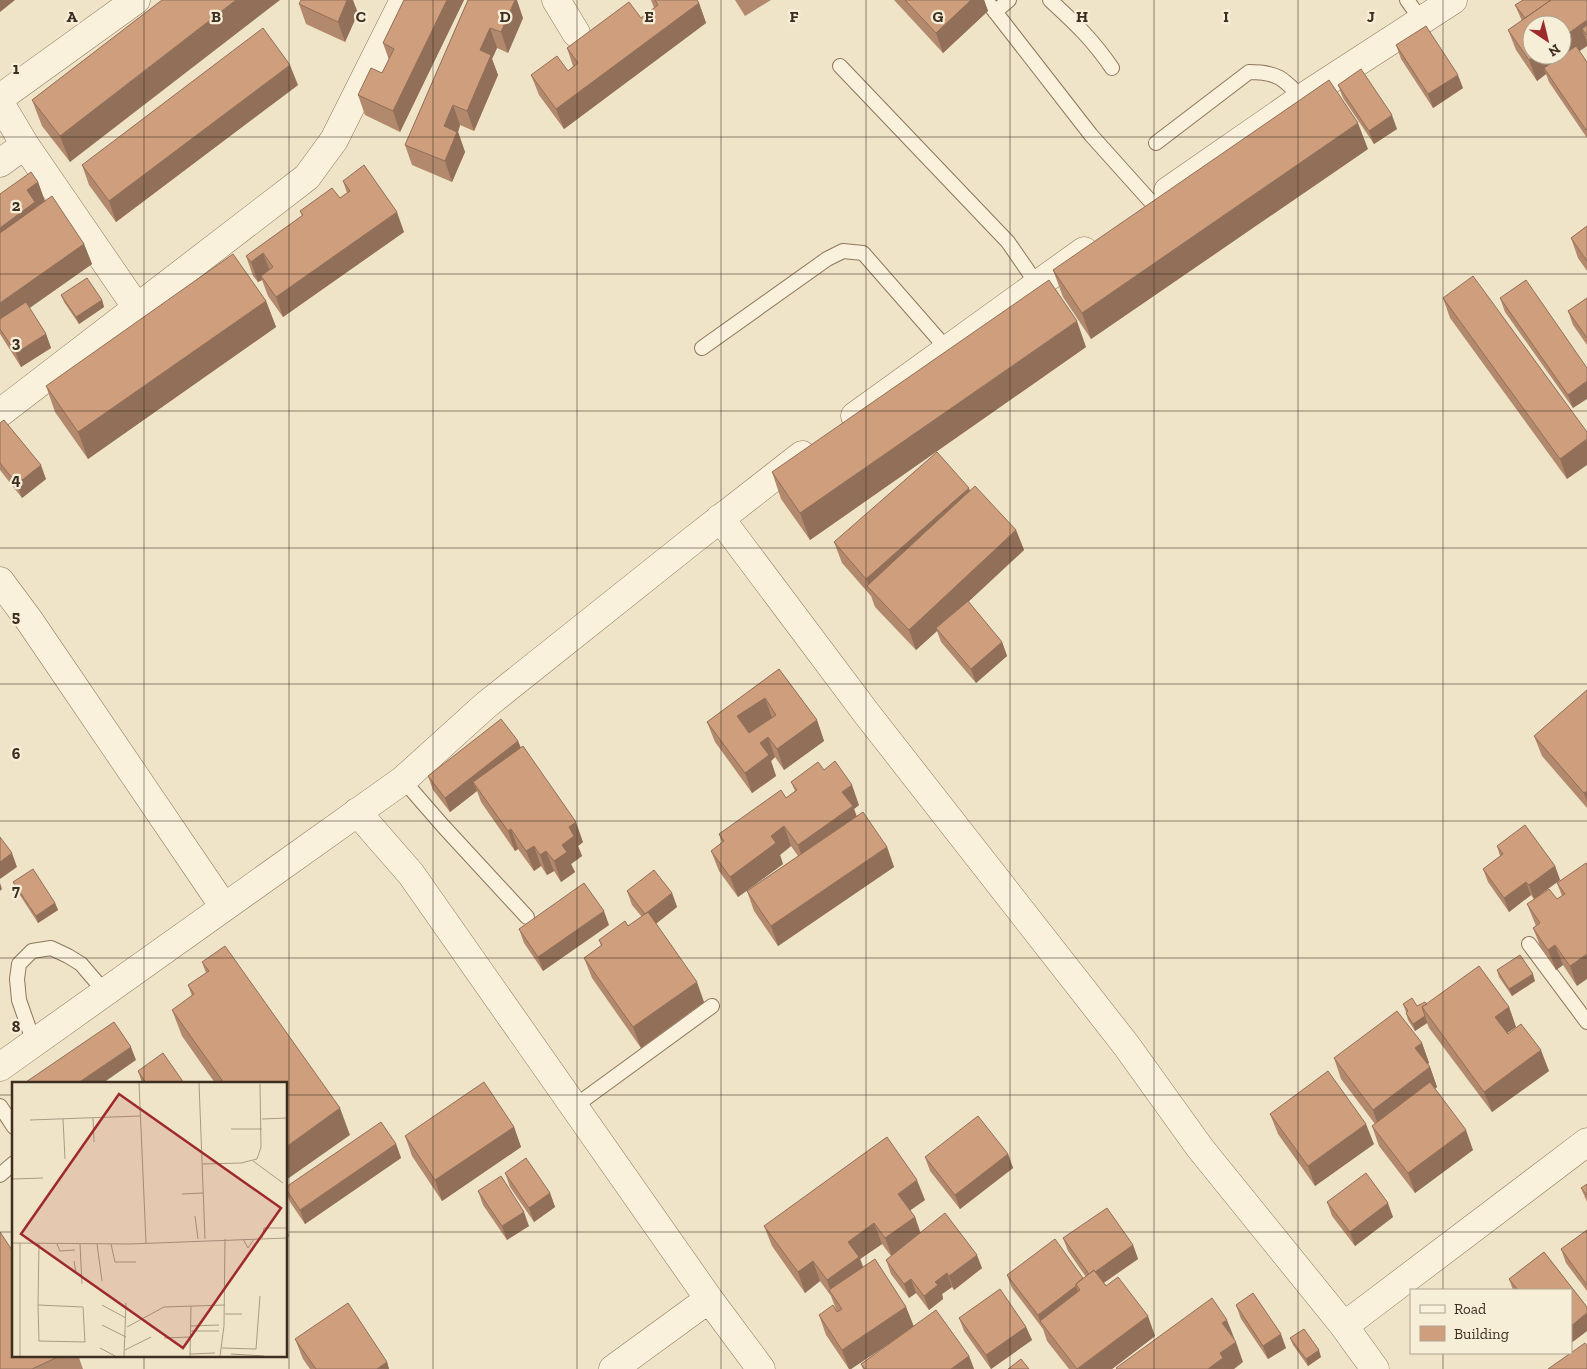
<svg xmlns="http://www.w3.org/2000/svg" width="1587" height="1369" viewBox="0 0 1587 1369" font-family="'Zilla Slab',serif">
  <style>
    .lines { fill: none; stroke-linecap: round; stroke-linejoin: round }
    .service-casing { stroke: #8d765c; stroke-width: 16 }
    .minor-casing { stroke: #8d765c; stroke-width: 29 }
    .service { stroke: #faf1dc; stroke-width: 14 }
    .minor { stroke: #faf1dc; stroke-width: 28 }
    .wall { fill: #b2896c }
    .shaded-wall { fill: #916f58 }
    .building { fill: #cf9f7d; stroke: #916f58; fill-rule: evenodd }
    .grid { fill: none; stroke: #3d2e20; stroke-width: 1; stroke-opacity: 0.55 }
    .inset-road { fill: none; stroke: #a89b85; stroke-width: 1 }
    .view { fill: #9e2a2b; fill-opacity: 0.15; stroke: #9e2a2b; stroke-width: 2.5 }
    .inset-edge { fill: none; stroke: #3d2e20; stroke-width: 2.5 }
    .grid-label { font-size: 16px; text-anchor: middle; font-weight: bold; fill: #3d2e20; stroke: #f7eed8; stroke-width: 4.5; stroke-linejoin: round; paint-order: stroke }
  </style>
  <rect width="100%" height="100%" fill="#f0e4c8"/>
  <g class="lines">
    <g class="service-casing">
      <path id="service" d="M986 0 1091 135 1152 203
        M1050 0C1075 23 1093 40 1112 68
        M1407 0 1422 21
        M995 12 1009 0
        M840 66 1008 242 1037 284
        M1156 143 1249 72C1277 72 1283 78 1302 98
        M702 348 827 259 843 251 863 253 947 349
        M403 780 443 826 527 917
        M1529 944 1587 1022
        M34 1043 19 1000 17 979 19 964 32 951 51 948 68 956 81 964 105 992
        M0 1106 14 1127
        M575 1106 712 1006
        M0 1175 14 1163"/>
    </g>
    <g class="minor-casing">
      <path id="minor" d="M556 0 576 33
        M0 98 136 0
        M0 103 25 145 137 308
        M0 163 25 145
        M1168 191 1302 98 1453 0
        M0 413 307 177 334 140 404 0
        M855 416 1084 251
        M720 518 867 714 1126 1045 1200 1148 1344 1326 1375 1369
        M0 581 29 620 224 907
        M357 812 411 874 709 1299 761 1369
        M0 1067 403 780 486 705 693 540 802 455
        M1344 1326 1587 1142
        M613 1369 709 1299"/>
    </g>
    <use href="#service" class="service"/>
    <use href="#minor" class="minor"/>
  </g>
  <path class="wall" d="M162 0 70 162 42 126 32 100Z
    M404 0H464L400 132 365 115 358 95 382 73 389 60 383 43Z
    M468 0 523 18 508 53 497 48 492 59 498 75 474 131 460 125 458 132 465 152 452 182 412 165 405 145Z
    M651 0H697L699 3 706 23 564 129 539 95 531 75 568 71 573 66 567 48 641 18 654 8Z
    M735 0H771L745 16Z
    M894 0H984L988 11 943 53Z
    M1587 0V46L1579 51 1587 62V138L1549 82 1546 74 1537 81 1516 50 1508 30 1522 21 1515 5Z
    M299 4 358 13 345 42 306 24Z
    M1396 45 1463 88 1433 108 1401 59Z
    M298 85 116 222 89 185 82 165Z
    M1338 85 1397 129 1374 144 1343 98Z
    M1368 149 1091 339 1063 297 1053 270Z
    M343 181 404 232 283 317 268 296 262 280 258 282 253 276 246 256 302 216 300 211 340 198 347 193Z
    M38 182 45 201 84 244 92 264 29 308 46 334 51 348 21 367 0 334V194Z
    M1587 226V271L1578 258 1571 238Z
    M61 295 102 300 104 307 79 324 64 302Z
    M1443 298 1587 432 1567 479 1450 318Z
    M1500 298 1587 368 1573 408 1505 312Z
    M1587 298V345L1573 325 1568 311Z
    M266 301 276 327 88 459 55 412 46 386Z
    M1086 347 810 540 781 499 772 472Z
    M0 423 46 479 22 498 0 470Z
    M970 490 1016 530 1024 550 968 602 1002 642 1007 656 976 683 941 642 937 631 916 650 875 607 871 596 842 563 834 542Z
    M779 669 817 720 824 741 784 770 775 757 771 761 776 776 752 793 715 742 707 722Z
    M1587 690V808L1542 756 1534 736Z
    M518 741 521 748 583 842 578 846 582 856 571 864 575 872 561 882 554 871 547 875 541 866 534 871 518 849 515 851 481 802 477 791 450 812 433 790 428 776Z
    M824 770 859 805 854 809 857 817 887 847 894 867 778 946 754 911 747 891 798 856 791 846 780 855 783 864 738 897 719 871 711 851 722 843 719 834 786 798 795 791 791 782Z
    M1497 846 1555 866 1560 880 1534 899 1531 895 1509 912 1488 882 1483 869 1500 856Z
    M1586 863 1577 986 1563 965 1556 970 1541 948 1533 928 1536 926 1527 904 1557 899 1562 896 1557 883Z
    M13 882 55 903 58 910 38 923 16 889Z
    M627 891 672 893 677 907 656 924 704 1002 641 1048 592 978 584 958 601 946 599 940 628 926 642 917 632 905Z
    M609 925 543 971 524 943 519 929Z
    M202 962 350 1135 286 1083H215L182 1036 172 1010 192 996 188 985 206 973Z
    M1497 970 1535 981 1512 996 1499 977Z
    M1403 1004 1417 1006 1427 1004 1509 1007 1516 1027 1507 1033 1549 1071 1492 1112 1429 1028 1427 1023 1415 1031 1408 1020 1406 1013V1012Z
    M1422 1043 1429 1063 1428 1064 1430 1067 1437 1087 1435 1089 1473 1150 1415 1193 1379 1146 1372 1126 1375 1124 1341 1079 1334 1058Z
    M138 1071 184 1083H142Z
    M1270 1114 1374 1144 1315 1186 1278 1134Z
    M514 1127 521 1147 442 1201 412 1156 405 1136Z
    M396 1144 401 1158 305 1224 290 1202 286 1191V1187Z
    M1008 1154 1013 1168 960 1209 930 1171 925 1157Z
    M505 1173 550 1193 555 1207 534 1222 510 1187Z
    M1587 1184V1202L1581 1188Z
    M478 1191 529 1226 507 1240 483 1205Z
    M925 1200 910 1210 915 1217 920 1233 982 1268 954 1290 952 1287 942 1294 943 1299 929 1310 916 1293 909 1298 891 1274 886 1260 891 1256 882 1244 860 1259 863 1267 906 1307 914 1327 969 1356 974 1369H863L861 1364 901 1335 851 1369H849L826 1335 819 1315 837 1312 831 1296 820 1281 805 1293 772 1246 764 1226Z
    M1327 1202 1393 1217 1355 1246 1332 1216Z
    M1587 1230V1291L1566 1263 1561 1249Z
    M1063 1238 1133 1245 1138 1259 1104 1283 1155 1336 1112 1369H1069L1047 1341 1043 1329 1012 1288 1007 1275 1083 1278 1086 1277 1068 1251Z
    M1544 1252 1587 1307V1331L1571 1343V1290H1513L1509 1279Z
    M1236 1305 1286 1348 1268 1359 1241 1319Z
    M959 1318 1026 1327 1032 1340 991 1369 964 1331Z
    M1290 1338 1321 1357 1308 1366 1293 1345Z
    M295 1339 387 1362 389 1369H310L303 1359Z
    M14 1355H78L83 1369H0Z"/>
  <path class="shaded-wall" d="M0 0H15L0 12Z
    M236 0H280L70 162 60 136Z
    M347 0H353L358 13 345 42 338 22Z
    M447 0H464L400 132 393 111Z
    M515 0H517L523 18 508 53 501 32Z
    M971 0H984L988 11 943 53 936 33Z
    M699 3 706 23 564 129 556 109Z
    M1587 20V35L1582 29 1587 42V46L1547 73 1544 68 1546 74 1537 81 1529 60 1537 55H1562V38Z
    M490 28 497 48 492 59 498 75 474 131 467 111 480 50Z
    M290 65 298 85 116 222 109 201Z
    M1458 75 1463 88 1433 108 1428 94Z
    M453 105 460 125 458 132 465 152 452 182 445 161 444 126Z
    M1392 115 1397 129 1374 144 1369 131Z
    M1358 123 1368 149 1091 339 1082 313Z
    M38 182 45 202 0 253V228L27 190Z
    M397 212 404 232 283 317 276 297Z
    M84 244 92 264 0 329V303Z
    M263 253 271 274 261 276 262 280 258 282 251 262Z
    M102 300 104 307 79 324 76 317Z
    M266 301 276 327 88 459 78 432Z
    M1077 321 1086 347 810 540 800 513Z
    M46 334 51 348 21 367 16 353Z
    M1587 381V399L1573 408 1568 395Z
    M1587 439V465L1567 479 1560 459Z
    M41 465 46 479 22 498 17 484Z
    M969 488 976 509 870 589 866 579Z
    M1016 530 1024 550 938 630 936 628 937 631 916 650 909 630Z
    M1002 642 1007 656 976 683 971 669Z
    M765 698 772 718 745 736 737 716Z
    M817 720 824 741 784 770 777 749Z
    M768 737 775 757 771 761 776 776 752 793 745 773 760 743Z
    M518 741 523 754 473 782 477 791 450 812 445 798Z
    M852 785 859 805 854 809 860 826 805 866 798 845 842 792Z
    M1587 791V801L1584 793Z
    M576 822 583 842 578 846 582 856 571 864 575 872 561 882 554 861 562 845 569 827Z
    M784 826 791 846 780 855 783 864 738 897 730 877 771 836Z
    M511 829 518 849 515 851 508 831Z
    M534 846 541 866 534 871 526 851Z
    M887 847 894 867 778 946 771 926Z
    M546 851 554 871 547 875 540 855Z
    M12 853 17 867 0 879V862Z
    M1555 866 1560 880 1534 899 1529 885Z
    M1526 882 1531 895 1509 912 1504 898Z
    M0 883 2 889 0 891Z
    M672 893 677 907 650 928 645 914Z
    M55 903 58 910 38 923 36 916Z
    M604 911 609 925 543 971 538 957Z
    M1555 945 1563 965 1556 970 1548 950Z
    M1587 954V979L1577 986 1570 966Z
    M1533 974 1535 981 1512 996 1509 989Z
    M697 982 704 1002 641 1048 633 1027Z
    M1509 1007 1516 1027 1502 1037 1495 1017Z
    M1425 1016 1427 1023 1415 1031 1413 1024Z
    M1422 1043 1429 1063 1423 1068 1415 1048Z
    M131 1047 136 1060 103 1083H78Z
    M1541 1050 1549 1071 1492 1112 1484 1092Z
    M1430 1067 1437 1087 1380 1131 1373 1110Z
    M340 1108 350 1135 286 1180V1147Z
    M1366 1124 1374 1144 1315 1186 1308 1166Z
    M514 1127 521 1147 442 1201 435 1180Z
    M1466 1130 1473 1150 1415 1193 1408 1173Z
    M396 1144 401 1158 305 1224 300 1210Z
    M1008 1154 1013 1168 960 1209 955 1195Z
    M917 1180 925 1200 905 1214 898 1194Z
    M550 1193 555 1207 534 1222 529 1208Z
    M1388 1203 1393 1217 1355 1246 1350 1232Z
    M524 1212 529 1226 507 1240 502 1226Z
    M915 1217 922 1237 893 1259 885 1238Z
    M874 1223 882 1244 860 1259 867 1277 832 1295 827 1280 848 1242Z
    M286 1227 289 1236 286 1239Z
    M1133 1245 1138 1259 1094 1289 1089 1276Z
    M977 1255 982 1268 954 1290 949 1276Z
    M813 1261 820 1281 805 1293 798 1272Z
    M947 1273 952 1287 942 1294 943 1299 929 1310 924 1296 935 1282Z
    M911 1279 916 1293 909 1298 904 1284Z
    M1076 1286 1081 1300 1040 1321 1043 1329 1038 1315Z
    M906 1307 914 1327 851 1369H849L842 1350Z
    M1587 1313V1331L1571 1343V1326Z
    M1148 1316 1155 1336 1112 1369H1078Z
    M1227 1320 1235 1340 1222 1323Z
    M1026 1327 1032 1340 991 1369 986 1355Z
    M1281 1334 1286 1348 1268 1359 1263 1346Z
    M1236 1342 1243 1362 1234 1369H1208L1220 1353Z
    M1319 1350 1321 1357 1308 1366 1306 1359Z
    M969 1356 974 1369H951Z
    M387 1362 389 1369H377Z"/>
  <path class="building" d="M162 0H236L60 136 32 100Z
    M301 0H347L338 22 299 4Z
    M404 0H447L393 111 358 95 371 68 382 73 394 49 383 43Z
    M468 0H515L501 32 490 28 480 50 491 55 467 111 453 105 444 126 457 132 445 161 405 145Z
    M655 0H697L699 3 556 109 531 75 557 56 568 71 578 63 567 48 629 2 641 18 658 5Z
    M905 0H971L936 33Z
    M1523 0H1551L1525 18 1515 5Z
    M1551 0H1587V20L1562 38V25H1532V55H1537L1529 60 1508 30Z
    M1587 25V35L1582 29Z
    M1426 26 1458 75 1428 94 1396 45Z
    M263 28 290 65 109 201 82 165Z
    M1576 46 1587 62V129L1586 130 1544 68Z
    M1361 69 1392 115 1369 131 1338 85Z
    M1329 80 1358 123 1082 313 1053 270Z
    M364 165 397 212 276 297 261 276 273 267 263 253 251 262 246 256 303 215 300 211 332 188 340 198 350 191 343 181Z
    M31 172 38 182 27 190 35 202 0 228V194Z
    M52 196 84 244 0 303V233Z
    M1587 226V261L1571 238Z
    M233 254 266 301 78 432 46 386Z
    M1473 276 1587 432V439L1560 459 1443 298Z
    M87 278 102 300 76 317 61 295Z
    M1049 280 1077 321 800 513 772 472Z
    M1526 280 1587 368V381L1568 395 1500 298Z
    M1587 298V338L1568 311Z
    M26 302 46 334 16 353 0 329V319Z
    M4 420 41 465 17 484 0 463V423Z
    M937 452 969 488 866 579 834 542Z
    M975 486 1016 530 909 630 867 586Z
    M968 601 1002 642 971 669 936 628Z
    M779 669 817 720 777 749 768 737 760 743 769 755 745 773 707 722ZM765 698 776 715 749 733 737 716Z
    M1587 690V791L1584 793 1534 736Z
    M501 719 518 741 445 798 428 776Z
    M523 746 576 822 569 827 574 836 562 845 567 852 554 861 546 851 540 855 534 846 526 851 511 829 508 831 473 782Z
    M835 761 852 785 842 792 853 806 798 845 784 826 771 836 776 843 730 877 711 851 724 841 719 834 781 790 786 798 797 790 791 782 818 762 824 770Z
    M863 812 887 847 771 926 747 891Z
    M1525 825 1555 866 1529 885 1526 882 1504 898 1483 869 1503 854 1497 846Z
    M0 837 12 853 0 862Z
    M1586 863 1587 865V954L1570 966 1555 945 1548 950 1533 928 1540 923 1527 904 1549 889 1557 899 1565 894 1557 883Z
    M33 869 55 903 36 916 13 882Z
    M654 870 672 893 645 914 627 891Z
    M584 883 604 911 538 957 519 929Z
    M648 912 697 982 633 1027 584 958 602 945 599 940 625 921 628 926Z
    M225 946 340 1108 286 1147V1083H224L172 1010 194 994 188 985 209 971 202 962Z
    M1520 955 1533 974 1509 989 1497 970Z
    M1479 966 1509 1007 1495 1017 1508 1034 1521 1024 1541 1050 1484 1092 1422 1007Z
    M1412 998 1417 1006 1425 1002 1427 1004 1422 1007 1425 1016 1413 1024 1406 1013 1408 1011 1403 1004Z
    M1397 1011 1422 1043 1415 1048 1430 1067 1373 1110 1334 1058Z
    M114 1022 131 1047 78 1083H27L26 1082Z
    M163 1053 184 1083H146L138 1071Z
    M1328 1071 1366 1124 1308 1166 1270 1114Z
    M484 1082 514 1127 435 1180 405 1136Z
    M1430 1082 1466 1130 1408 1173 1372 1126Z
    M978 1116 1008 1154 955 1195 925 1157Z
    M381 1122 396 1144 300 1210 286 1189V1187Z
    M887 1137 917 1180 898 1194 915 1217 885 1238 874 1223 848 1242 859 1257 827 1280 813 1261 798 1272 764 1226Z
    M526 1158 550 1193 529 1208 505 1173Z
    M1366 1173 1388 1203 1350 1232 1327 1202Z
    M501 1176 524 1212 502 1226 478 1191Z
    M1587 1184V1195L1581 1188Z
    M1107 1208 1133 1245 1095 1272 1094 1270 1089 1274 1063 1238Z
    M945 1213 977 1255 949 1276 947 1273 935 1282 938 1285 924 1296 911 1279 904 1284 886 1260Z
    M1587 1230V1285L1561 1249Z
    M0 1232 14 1253V1355H62L32 1369H0Z
    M1055 1239 1083 1278 1076 1284V1286L1038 1315 1007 1275Z
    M1544 1252 1587 1307V1313L1571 1326V1290H1518L1509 1279Z
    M875 1259 906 1307 842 1350 819 1315 833 1305 837 1312 842 1309 829 1290Z
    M1094 1270 1106 1286 1118 1277 1148 1316 1077 1369 1040 1321 1080 1290 1076 1284Z
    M1000 1289 1026 1327 986 1355 959 1318Z
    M1253 1293 1281 1334 1263 1346 1236 1305Z
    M1212 1298 1227 1320 1222 1323 1236 1342 1220 1353 1223 1358 1208 1369H1117L1116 1368Z
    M348 1303 387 1362 377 1369H316L295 1339Z
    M936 1310 969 1356 951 1369H865L861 1364Z
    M1304 1329 1319 1350 1306 1359 1290 1338Z
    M1585 1343 1587 1346V1369H1548Z
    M1021 1359 1029 1369H1008Z"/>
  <path class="grid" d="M144 0V1083M289 0V1369M433 0V1369M577 0V1369M721 0V1369M866 0V1369M1010 0V1369M1154 0V1369M1298 0V1369M1443 0V1290M0 137H1587M0 274H1587M0 411H1587M0 548H1587M0 684H1587M0 821H1587M0 958H1587M0 1095H14M286 1095H1587M0 1232H14M286 1232H1587M1443 1353V1369M144 1355V1369"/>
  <g transform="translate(12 1082)">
    <rect width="275" height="275" fill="#f0e4c8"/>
    <path class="inset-road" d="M127 1 134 161M187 1 193 157M81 36 82 60M51 37 53 77M250 37 275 36M18 38 128 34M219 47H250M241 79 271 101M191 82 229 81 245 77 249 65 248 2M0 97 31 96M170 112 191 111M183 134 186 157M250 156 252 146H275M231 157 236 166 242 157M0 161 118 162 275 156M45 162 48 169 63 168M68 162 70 202M85 162 90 199M99 162 103 180H124M62 179 64 191 70 193M26 223 71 225 73 260 27 259 26 223 27 162M90 223 114 236M213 232H230M90 243 114 255M179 244 207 243M115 245 152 225 213 223M179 249H207M152 256 178 255M88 266 103 274M210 266 244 267 248 214M113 268 139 255M178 272 203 271M219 272 252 274M8 274V161M112 274 114 221M178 274 179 224M208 274 212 244 213 157"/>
    <path class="view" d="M107 12 269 126 171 266 9 152Z"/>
    <rect width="275" height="275" class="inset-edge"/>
  </g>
  <g class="grid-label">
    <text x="72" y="22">A</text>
    <text x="216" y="22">B</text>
    <text x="361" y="22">C</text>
    <text x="505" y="22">D</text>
    <text x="649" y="22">E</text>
    <text x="794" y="22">F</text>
    <text x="938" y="22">G</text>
    <text x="1082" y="22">H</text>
    <text x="1226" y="22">I</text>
    <text x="1371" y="22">J</text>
    <text x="16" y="74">1</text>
    <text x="16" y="211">2</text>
    <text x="16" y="348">3</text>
    <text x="16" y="485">4</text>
    <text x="16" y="622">5</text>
    <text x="16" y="759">6</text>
    <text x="16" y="896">7</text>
    <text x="16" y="1032">8</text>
  </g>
  <rect x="1410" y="1289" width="162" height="65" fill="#f7eed8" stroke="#ada18e"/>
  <rect x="1420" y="1305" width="25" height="8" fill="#faf1dc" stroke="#ada18e"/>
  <text x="1454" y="1314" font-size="15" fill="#3d2e20">Road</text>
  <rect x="1420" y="1326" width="25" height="15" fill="#cf9f7d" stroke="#ada18e"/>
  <text x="1454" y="1339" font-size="15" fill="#3d2e20">Building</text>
  <g transform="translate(1547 40) rotate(145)"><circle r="24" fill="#f7eed8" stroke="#ada18e"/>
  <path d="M0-4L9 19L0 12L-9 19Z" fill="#9e2a2b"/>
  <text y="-8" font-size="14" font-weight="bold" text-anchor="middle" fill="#3d2e20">N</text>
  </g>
</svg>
